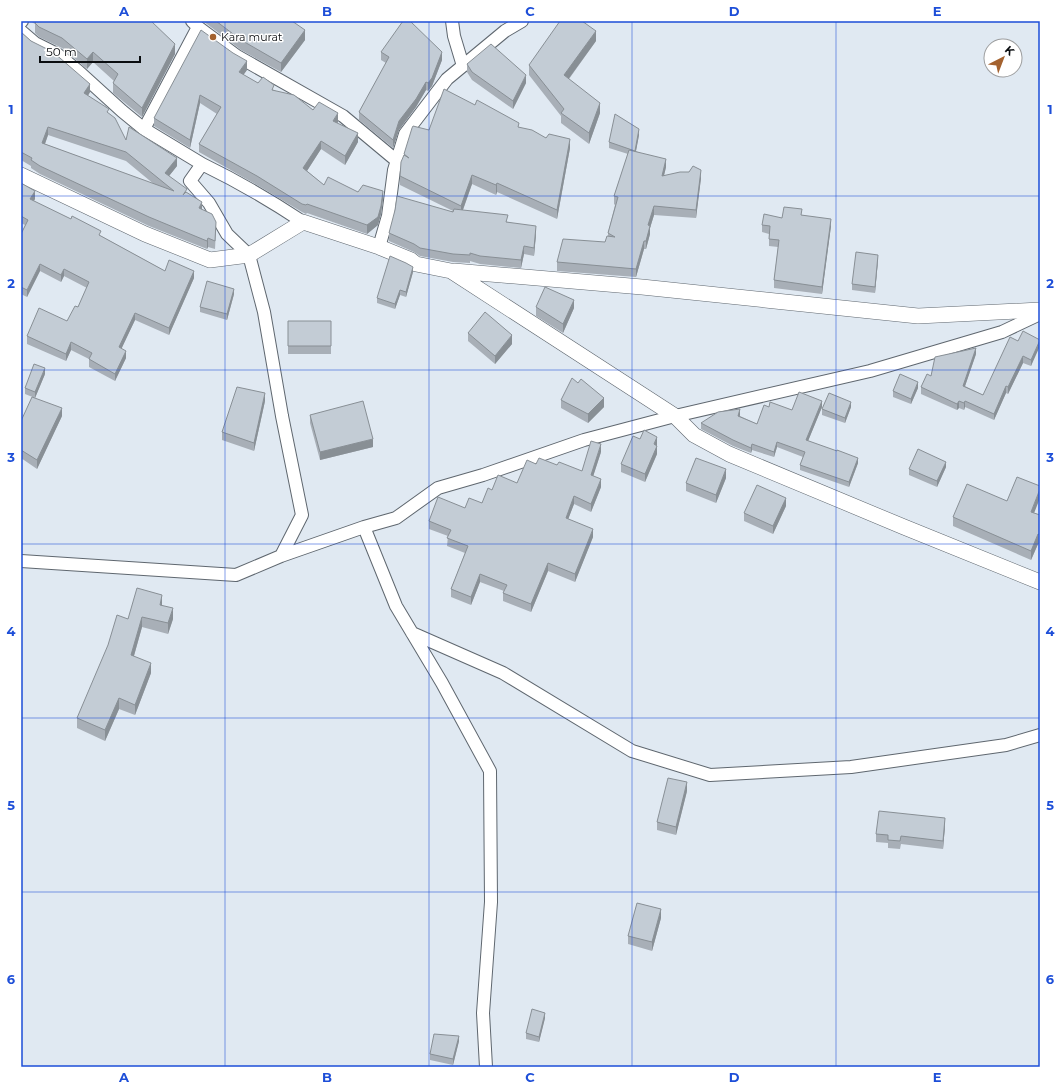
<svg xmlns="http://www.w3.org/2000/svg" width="1061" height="1088" viewBox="0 0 1061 1088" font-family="Montserrat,sans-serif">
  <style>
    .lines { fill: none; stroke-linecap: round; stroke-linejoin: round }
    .minor-casing { stroke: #5f676f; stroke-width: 14 }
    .tertiary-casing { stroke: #5f676f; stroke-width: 16 }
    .minor { stroke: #fff; stroke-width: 12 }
    .tertiary { stroke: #fff; stroke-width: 15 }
    .wall { fill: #a8afb7; fill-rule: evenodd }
    .shaded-wall { fill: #888f95 }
    .building { fill: #c3ccd5; stroke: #888f95; fill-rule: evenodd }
    .grid { fill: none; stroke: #1d4ed8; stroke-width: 1; stroke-opacity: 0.55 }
    .poi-dot { fill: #a4622f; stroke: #fff; stroke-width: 1.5 }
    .labels { text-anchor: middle; stroke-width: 3; stroke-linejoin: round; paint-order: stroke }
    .poi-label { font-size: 11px; fill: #0a0d10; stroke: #fff; text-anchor: start }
    .neatline { fill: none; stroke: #1d4ed8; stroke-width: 1.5 }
    .grid-label { font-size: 13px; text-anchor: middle; font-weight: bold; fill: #1d4ed8 }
  </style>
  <rect width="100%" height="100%" fill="#e0e9f2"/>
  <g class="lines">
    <g class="minor-casing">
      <path id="minor" d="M452 21 454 36 463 66
        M21 22 22 21
        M198 27 237 56 343 116 397 161
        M21 31 35 43 57 54 78 71 122 111 144 129
        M202 164C237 181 270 200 303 222
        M379 247 388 216 394 170 405 134 447 79 505 31 522 21
        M364 527 396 606 442 683 490 771 491 902 483 1013 486 1067
        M281 556 364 527 396 518 438 488 483 475 584 440 675 416 870 371 1002 332 1040 314
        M21 561 236 575 281 556 302 515 282 416 264 312 249 255 227 234 209 203 190 181 202 164 144 129 198 27 192 21
        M412 633 503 673 632 751 710 775 851 767 1006 745 1040 735"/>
    </g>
    <g class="tertiary-casing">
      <path id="tertiary" d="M21 175 145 234 210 260 249 255 303 222 379 247 411 260 416 264 451 271 675 416 694 435 729 454 904 527 1040 582
        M454 271 642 287 918 316 1040 310"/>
    </g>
    <use href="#minor" class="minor"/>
    <use href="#tertiary" class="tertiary"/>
  </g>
  <path class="wall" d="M30 21H151L175 54 142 117 113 93V83L114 81 93 62 87 69 62 48 39 37 35 33V24Z
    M203 21H292L305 40 281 72 241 50Z
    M21 32 90 92 88 96 109 114 126 140 177 166 169 176 187 193 202 210 216 230 215 249 208 247 207 249 149 226 40 174 31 168V166L21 160ZM48 135 126 161 155 185 45 144Z
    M596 41 569 79 600 113 589 144 561 123V116L529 75V65Z
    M381 52 442 60 432 86 428 91 426 90 416 107 399 130 393 148 359 120V112L386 63 381 60Z
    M467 64 526 83 513 109 472 80 467 72Z
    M247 70 243 75 258 83 274 90 338 122 337 123 358 142 345 165 321 149 307 171 324 185 358 192 383 199 381 214 378 225 367 234 307 213 306 214 302 212 257 185 199 152V144L217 114 200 103 190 148 154 126V118Z
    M519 127 546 138 570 148 557 219 497 192 496 195 472 184 463 210 508 222 536 234 534 256 524 254 521 268 480 264 470 261V263L453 262 420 256 414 252 389 241V233L453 211 400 185V176L404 154 429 130Z
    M639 135 636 151 666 167 664 175 701 178 696 218 654 215 650 228V234L646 249H644L636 277 557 271V262L605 242 608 236V233L615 205 614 204V196L628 154 609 148V142Z
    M21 183 35 199 34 201 101 236 165 271 194 278 169 335 135 320 121 349 126 358 115 381 89 367V359L71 350 66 361 27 344V336L67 321 78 307 87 288 64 276 61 282 40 271 27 297 21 294V234L25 225 21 223Z
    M802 215 831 226 822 294 774 288V280L778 247 769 246V234L762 232V225L782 218Z
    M878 260 875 293 852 290V284Z
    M413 272 406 297 400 295 395 309 377 303V298Z
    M234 294 227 320 200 312V307Z
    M536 307 574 308 563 333 536 316Z
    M288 321H331V354H288Z
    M468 333 512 344 495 364 468 341Z
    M1040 339 1031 366 1023 363 1008 394 1006 393 994 420 965 407 964 410 959 408 957 410 921 394V387L931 376 976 354 965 386 983 395 1018 341Z
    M45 374 35 398 25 394V388Z
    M918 388 911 404 893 397V391Z
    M561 400 604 407 588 423 561 408Z
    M265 401 254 451 222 440V432Z
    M769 407 792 410 822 407 808 441 858 463 849 487 800 470V465L803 457 777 447 774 457 752 450 751 453 733 446 701 429V423L740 415V416L757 424Z
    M851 407 845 423 822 415V409Z
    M310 415 373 447 320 460 310 423Z
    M62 416 37 469 21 458V421Z
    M640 439 657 445V454L645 482 621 472V464Z
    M601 452 593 476 601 487 591 512 574 504 568 519 593 537 575 582 548 571 531 612 503 601V593L504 591 480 582 471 605 451 597V589L465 553 447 546 448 536 429 529V521L465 508 482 503 492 490 517 483 536 464 557 465 582 471Z
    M946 467 937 487 909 475V469Z
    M726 478 716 503 686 491V483Z
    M786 506 773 534 744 521V513Z
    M1034 513 1040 515V544H1038L1031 560 953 526V517Z
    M162 605 173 619 168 634 142 627 134 656 151 673 135 715 119 709 105 741 77 728V718L128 619Z
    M687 791 676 835 657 830V822Z
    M945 826 943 849 901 844 900 849 888 848V843L876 842V834Z
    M661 918 652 951 628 944V936Z
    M545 1018 539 1042 526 1039V1033Z
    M459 1041 453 1065 430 1060V1054Z"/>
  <path class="shaded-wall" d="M305 30V40L281 72V63Z
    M596 31V41L564 85V75Z
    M175 44V54L142 117V108Z
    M93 52V62L87 69V59Z
    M442 52V60L432 86 428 91V83Z
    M247 61V70L239 81V72Z
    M526 75V83L513 109V101Z
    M426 82V90L416 107 399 130 393 148V140L399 121Z
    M90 84V92L84 102V93Z
    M200 95V103L190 148V140Z
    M600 103V113L589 144V133Z
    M338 113V122L333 130V121Z
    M48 127V135L42 152V143Z
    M639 129V135L635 156V151Z
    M358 133V142L345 165V156Z
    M570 139V148L557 219V210Z
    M321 141V149L303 177V168Z
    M177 158V166L165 181V173Z
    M666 159V167L662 184V176Z
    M701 170V178L696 218V210Z
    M472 175V184L461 215V206Z
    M497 183V192L496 195V185Z
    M35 191V199L30 206V199Z
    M383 191V199L381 214 378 225 367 234V225Z
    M202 202V210L199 208Z
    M654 206V215L650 228V234L646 249V241L648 225Z
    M831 219V226L822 294V287Z
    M536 226V234L534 256V248Z
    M208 238V247L207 249V241Z
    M644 241V249L636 277V269Z
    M524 246V254L521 268V260Z
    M878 255V260L875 293V287Z
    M40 264V271L27 297V290Z
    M413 267V272L406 297V292Z
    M64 269V276L61 282V275Z
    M194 271V278L169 335V328Z
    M234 289V294L227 320V314Z
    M400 290V295L395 309V304Z
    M574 300V308L563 333V324Z
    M135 313V320L119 354V347Z
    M512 335V344L495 364V356Z
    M1040 340V346L1031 366V360Z
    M71 342V350L66 361V354Z
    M976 348V354L963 392V386Z
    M126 351V358L115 381V374Z
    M1023 356V363L1008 394V387Z
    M45 368V374L35 398V392Z
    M918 382V388L911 404V399Z
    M1006 386V393L994 420V414Z
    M265 393V401L254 451V443Z
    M604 398V407L588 423V414Z
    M822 401V407L806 446V440Z
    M959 401V408L957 410V404Z
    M965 401V407L964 410V403Z
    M851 402V407L845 423V418Z
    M62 408V416L37 469V460Z
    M740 409V415L738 421V416Z
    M657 437V454L645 482V474L654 444Z
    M373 439V447L320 460V452Z
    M777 442V447L774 457V452Z
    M601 444V452L591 483V475Z
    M752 444V450L751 453V448Z
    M858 458V463L849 487V482Z
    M946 462V467L937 487V481Z
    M726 469V478L716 503V495Z
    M601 479V487L591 512V504Z
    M1040 489V498L1031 521V512Z
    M574 496V504L566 525V518Z
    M786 498V506L773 534V526Z
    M593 529V537L575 582V574Z
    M1038 534V544L1031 560V551Z
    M548 563V571L531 612V604Z
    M480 574V582L471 605V597Z
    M162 595V606L160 605Z
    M173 608V619L168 634V623Z
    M142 617V627L131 666V655Z
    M151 663V673L135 715V705Z
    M119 698V709L105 741V730Z
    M687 782V791L676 835V827Z
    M945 818V826L943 849V841Z
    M661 909V918L652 951V942Z
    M545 1013V1018L539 1042V1037Z
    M459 1036V1041L453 1065V1059Z"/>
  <path class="building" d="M36 21H151L175 44 142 108 113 83 118 74 93 52 87 59 62 38 39 27 35 23Z
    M216 21H292L305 30 281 63 241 40Z
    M403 21H410L442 52 432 78 428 83 426 82 416 99 399 121 393 140 359 112 389 57 381 52Z
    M560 21H582L596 31 564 75 600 103 589 133 561 113 564 109 529 65Z
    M201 30 233 53 247 61 239 72 258 83 263 77 274 85 272 90 294 95 313 110 319 102 338 113 333 121 358 133 345 156 321 141 303 168 324 185 328 177 358 192 363 185 383 191 381 206 378 217 367 225 307 204 306 205 302 204 257 176 199 144 221 107 200 95 190 140 154 118Z
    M21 32 31 41 53 52 90 84 84 93 109 109 107 112 115 118 126 140 129 127 177 158 165 173 187 189 183 195 186 192 202 202 199 208 212 214 216 222 215 241 208 238 207 241 149 217 40 166 31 160 32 158 21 152ZM48 127 126 152 174 191 42 143Z
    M491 44 526 75 513 101 472 72 467 64Z
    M444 89 475 105 477 100 519 123 518 127 532 130 546 138 549 134 570 139 557 210 497 183 496 185 472 175 461 206 400 176 401 162 404 155 409 158 404 154 412 128 413 126 429 130Z
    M615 114 639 129 635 151 609 142Z
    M629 150 666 159 662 176 680 172H689L693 166 701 170 696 210 654 206 648 225 650 226 646 241H644L636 269 557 262 563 239 605 242 607 236 615 237 608 233 618 197 614 196Z
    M21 183 35 191 30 199 71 219 72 216 101 231 99 235 165 271 169 260 194 271 169 328 135 313 119 347 126 351 115 374 89 359 92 353 71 342 66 354 27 336 39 308 67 321 75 306 78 307 89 282 64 269 61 275 40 264 27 290 21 287V234L28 220 21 216Z
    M397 196 453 212 454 209 508 215 506 222 536 226 534 248 524 246 521 260 480 256 470 253V255L453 254 420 248 414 244 389 233 395 210Z
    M784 207 802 209 801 215 831 219 822 287 774 280 779 240 769 239 770 226 762 225 764 214 782 218Z
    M856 252 878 255 875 287 852 284Z
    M390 256 406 263 413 267 406 292 400 290 395 304 377 298Z
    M207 281 234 289 227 314 200 307Z
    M545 287 574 300 563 324 536 307Z
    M485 312 512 335 495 356 468 333Z
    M288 321H331V346H288Z
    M1023 331 1040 340 1031 360 1023 356 1008 387 1006 386 994 414 965 401 964 403 959 401 957 404 921 387 927 374 931 376 935 357 976 348 963 386 983 395 1010 337 1018 341Z
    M34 364 45 368 35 392 25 388Z
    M900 374 918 382 911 399 893 391Z
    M572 378 578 383 581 379 604 398 588 414 561 400Z
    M237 387 265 393 254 443 222 432Z
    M799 392 822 401 806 440 837 451V450L858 458 849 482 800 465 805 452 777 442 774 452 752 444 751 448 733 440 701 423 718 412 740 409 738 416 757 424 764 405 769 407 770 402 792 410Z
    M829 393 851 402 845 418 822 409Z
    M32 397 62 408 37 460 21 450V421Z
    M363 401 373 439 320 452 310 415Z
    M644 430 657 437 654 444 657 446 645 474 621 464 633 436 640 439Z
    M591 441 601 444 591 475 601 479 591 504 574 496 566 518 593 529 575 574 548 563 531 604 503 593 507 585 480 574 471 597 451 589 468 546 447 538 451 530 429 521 438 497 465 508 469 498 482 503 488 488 492 490 498 475 517 483 527 460 536 464 539 458 557 465 559 462 582 471Z
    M918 449 946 462 937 481 909 469Z
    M696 458 726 469 716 495 686 483Z
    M1017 477 1040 486V489L1031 512 1040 515V535L1038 534 1031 551 953 517 967 484 1007 501Z
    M757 485 786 498 773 526 744 513Z
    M137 588 162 595 160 605 173 608 168 623 142 617 131 655 151 663 135 705 119 698 105 730 77 718 108 645 117 615 128 619Z
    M668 778 687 782 676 827 657 822Z
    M879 811 945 818 943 841 901 836 900 841 888 840V835L876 834Z
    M637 903 661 909 652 942 628 936Z
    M532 1009 545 1013 539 1037 526 1033Z
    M434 1034 459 1036 453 1059 430 1054Z"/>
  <path class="grid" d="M225 21V1067M429 21V1067M632 21V1067M836 21V1067M21 196H1040M21 370H1040M21 544H1040M21 718H1040M21 892H1040"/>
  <circle class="poi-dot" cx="213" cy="37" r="4"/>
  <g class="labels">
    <g class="poi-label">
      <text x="221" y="41">Kara murat</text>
    </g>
  </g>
  <rect width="1061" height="1088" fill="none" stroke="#ffffff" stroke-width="44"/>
  <g transform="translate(1003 58) rotate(42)"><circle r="19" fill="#ffffff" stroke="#9d9e9f"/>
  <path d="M0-3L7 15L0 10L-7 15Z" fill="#a4622f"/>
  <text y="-6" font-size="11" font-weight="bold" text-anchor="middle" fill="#0a0d10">K</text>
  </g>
  <path d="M40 56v6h100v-6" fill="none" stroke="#0a0d10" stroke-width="2"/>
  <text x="46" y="56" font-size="12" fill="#0a0d10" stroke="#ffffff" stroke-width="3" paint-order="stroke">50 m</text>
  <rect x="22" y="22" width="1017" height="1044" class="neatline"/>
  <g class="grid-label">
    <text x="124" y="16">A</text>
    <text x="327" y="16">B</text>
    <text x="530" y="16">C</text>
    <text x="734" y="16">D</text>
    <text x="937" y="16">E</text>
    <text x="11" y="114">1</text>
    <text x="1050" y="114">1</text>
    <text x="11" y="288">2</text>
    <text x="1050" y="288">2</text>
    <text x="11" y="462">3</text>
    <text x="1050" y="462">3</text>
    <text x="11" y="636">4</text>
    <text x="1050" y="636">4</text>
    <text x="11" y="810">5</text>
    <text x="1050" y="810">5</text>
    <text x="11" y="984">6</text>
    <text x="1050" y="984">6</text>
    <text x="124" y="1082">A</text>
    <text x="327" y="1082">B</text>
    <text x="530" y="1082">C</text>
    <text x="734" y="1082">D</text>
    <text x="937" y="1082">E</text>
  </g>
</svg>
